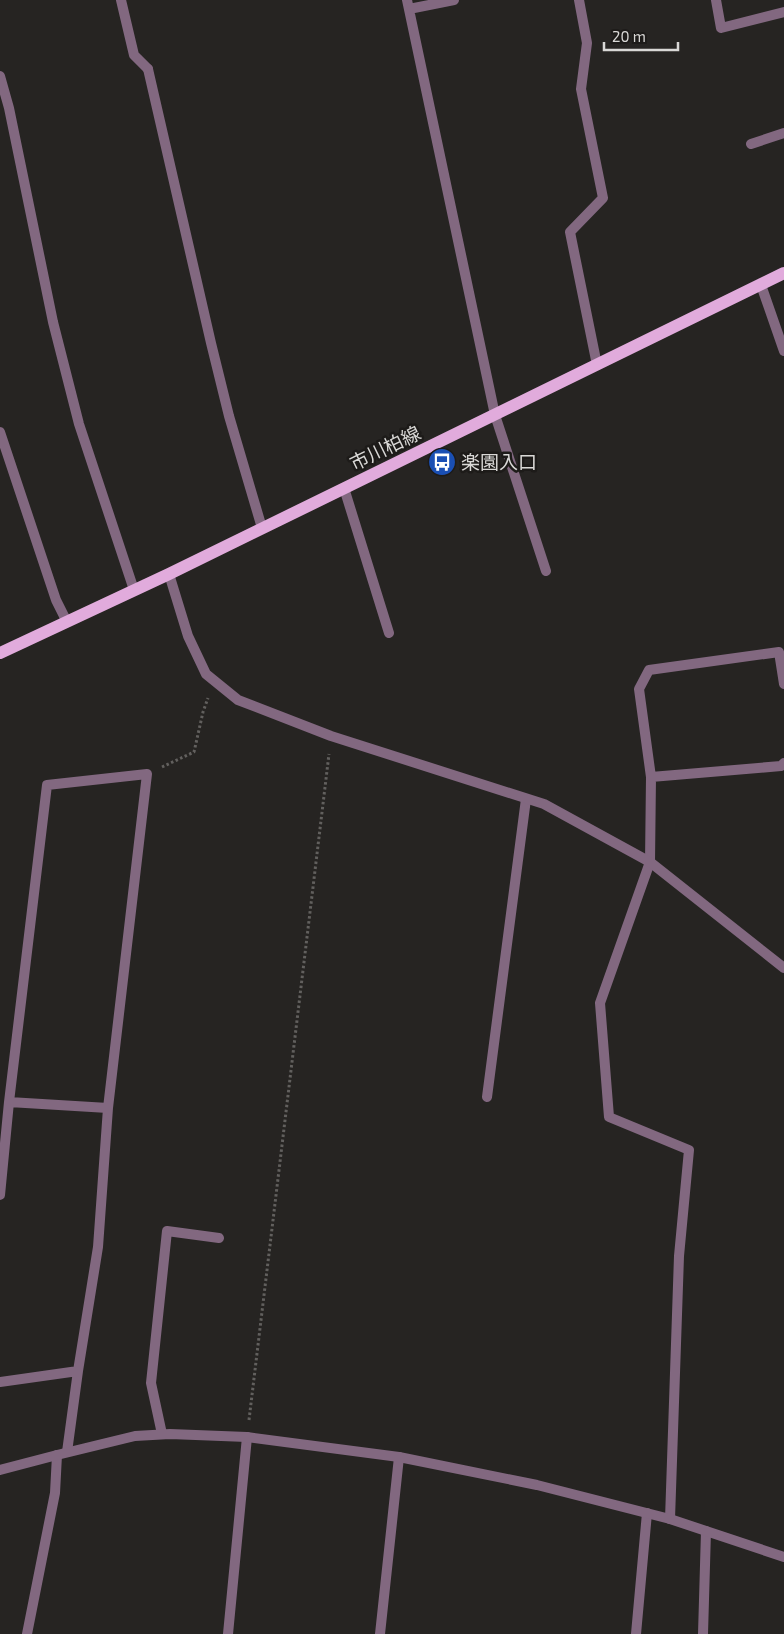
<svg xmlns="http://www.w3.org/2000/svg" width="784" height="1634" viewBox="0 0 784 1634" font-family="'Exo 2','Noto Sans JP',sans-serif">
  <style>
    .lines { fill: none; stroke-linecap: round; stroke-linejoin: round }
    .path { stroke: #62605e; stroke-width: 3; stroke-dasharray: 2.5 2.5; stroke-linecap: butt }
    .service { stroke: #826880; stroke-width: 10 }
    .minor { stroke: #826880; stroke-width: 10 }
    .tertiary { stroke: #826880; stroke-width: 10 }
    .primary { stroke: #e1abdc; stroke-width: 12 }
    .labels { text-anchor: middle; stroke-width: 5; stroke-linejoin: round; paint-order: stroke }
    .street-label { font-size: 19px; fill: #d9d8d6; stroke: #1d1b19 }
    .poi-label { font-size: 19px; fill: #d9d8d6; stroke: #1d1b19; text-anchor: start }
  </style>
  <rect width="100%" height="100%" fill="#262422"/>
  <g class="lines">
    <path class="path" d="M162 767 194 752 203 712 208 698
      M249 1420 329 754"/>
    <path class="service" d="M148 69 211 343 229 416 262 528
      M0 76 9 108 53 322 79 424 134 590
      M751 144 784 133
      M0 432 56 600 67 622
      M344 488 389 633"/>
    <path class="minor" d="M121 0 134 55 148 69
      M407 0 495 415 546 571
      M579 0 587 43 581 89 603 198 570 232 597 365
      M716 0 721 28 784 12
      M409 9 454 0
      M761 285 784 351
      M651 777 781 766 784 763
      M487 1097 526 799
      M9 1102 108 1108
      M0 1195 9 1102 47 785 147 774 108 1108 98 1247 78 1371 67 1452
      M0 1382 78 1371
      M162 1434 151 1383 167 1231 219 1238
      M670 1519 679 1256 689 1150 609 1117 600 1003 650 862 651 777 639 689 649 670 779 652 784 684
      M27 1634 55 1493 57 1455
      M228 1634 247 1437
      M380 1634 399 1457
      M636 1634 647 1513
      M703 1634 706 1531"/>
    <path class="tertiary" d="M169 574 188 636 206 674 238 700 331 736 544 804 650 862 784 968
      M0 1470 57 1455 135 1436 170 1434 247 1437 399 1457 537 1485 670 1519 784 1557"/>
    <path class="primary" d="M0 653 169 574 784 273"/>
  </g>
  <defs>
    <g id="bus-disc" transform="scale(1.4375)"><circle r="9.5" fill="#1a4fb4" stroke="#1d1b19"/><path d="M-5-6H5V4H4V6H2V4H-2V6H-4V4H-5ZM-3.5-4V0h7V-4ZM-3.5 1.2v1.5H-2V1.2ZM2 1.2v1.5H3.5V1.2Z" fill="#fff"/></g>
  </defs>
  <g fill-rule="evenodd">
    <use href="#bus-disc" x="442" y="462"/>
  </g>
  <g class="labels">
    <g class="street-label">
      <text transform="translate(385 448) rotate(-26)" y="7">市川柏線</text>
    </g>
    <g class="poi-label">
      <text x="461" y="469">楽園入口</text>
    </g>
  </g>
  <path d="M604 42v8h74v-8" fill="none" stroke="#d9d8d6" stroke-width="2.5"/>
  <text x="612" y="42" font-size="15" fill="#d9d8d6" stroke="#1d1b19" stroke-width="4" paint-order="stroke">20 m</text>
</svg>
